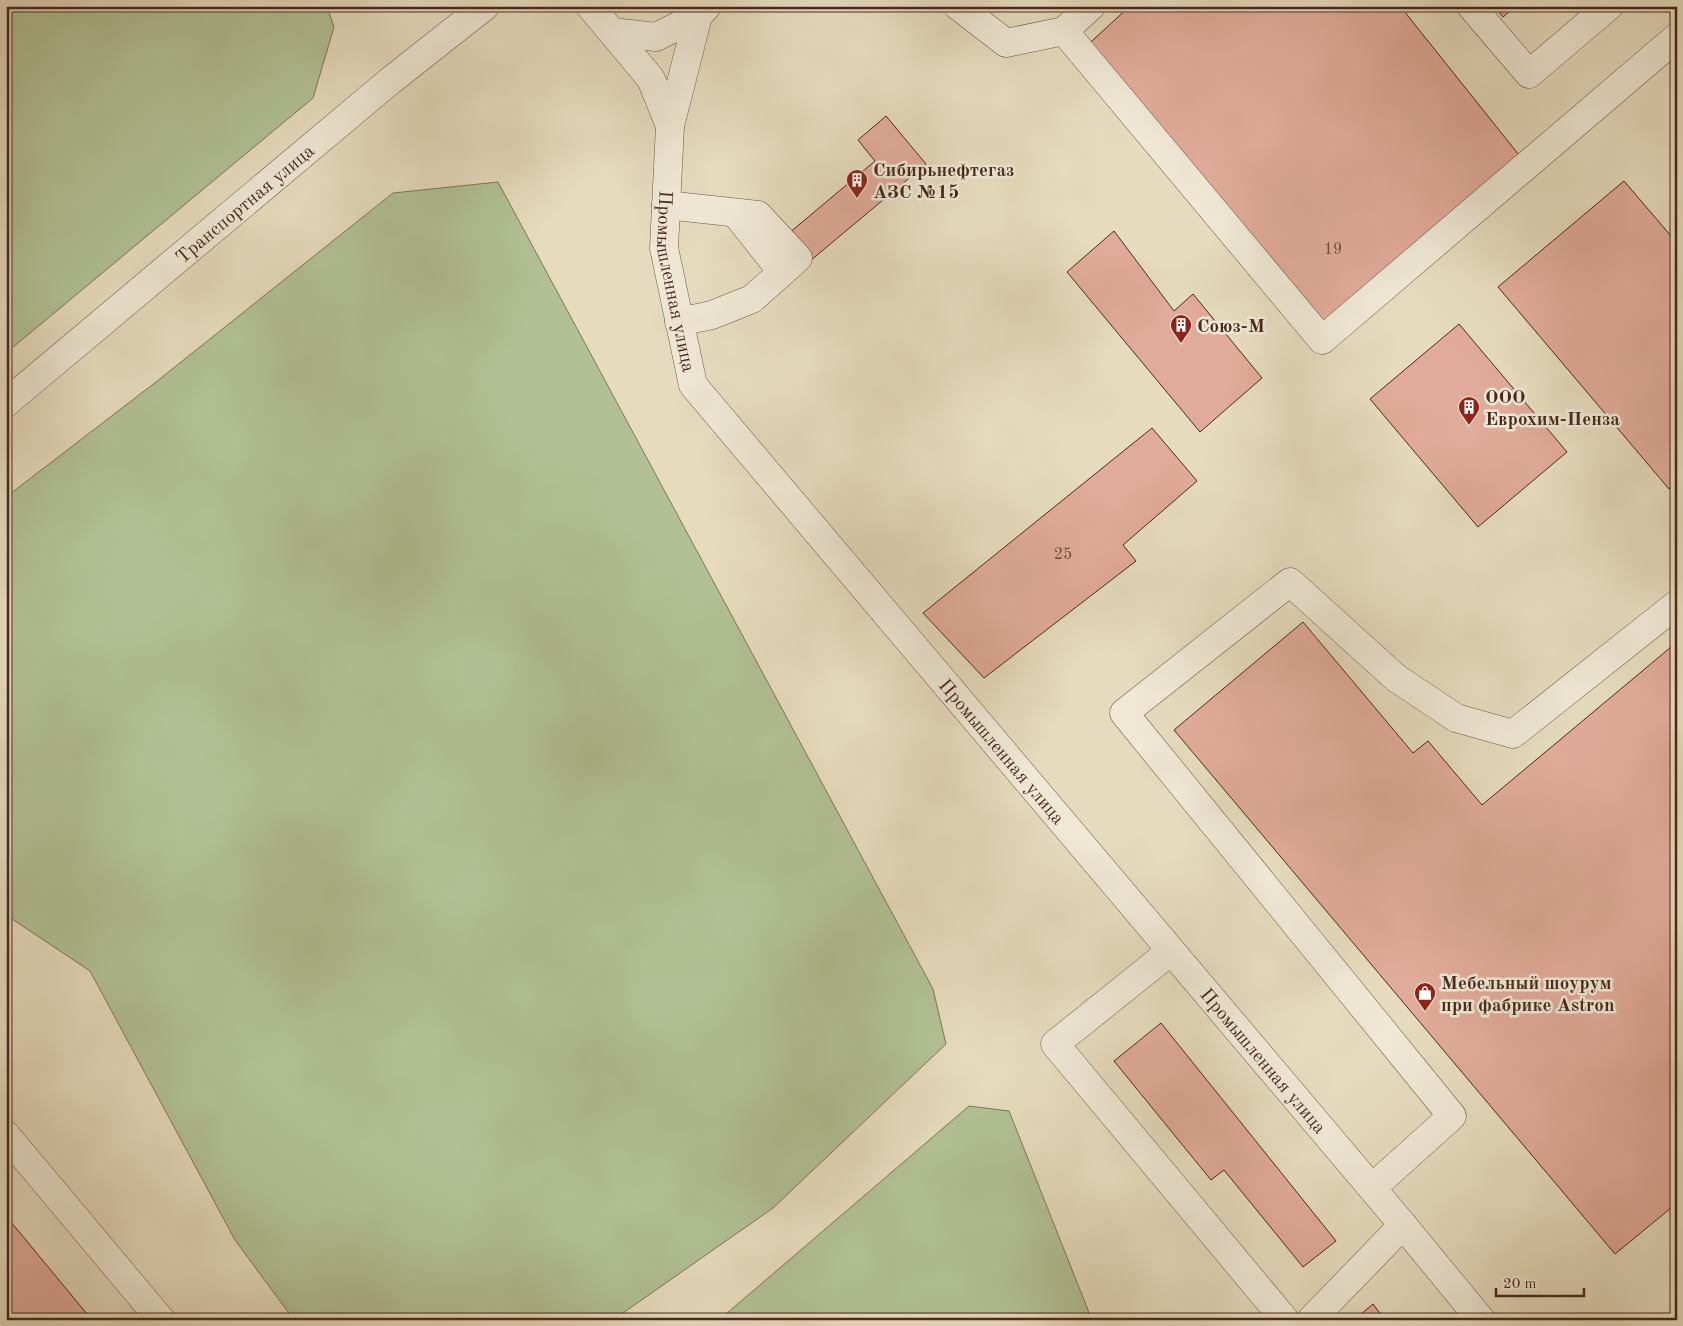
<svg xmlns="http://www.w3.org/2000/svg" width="1683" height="1326" viewBox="0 0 1683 1326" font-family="'Old Standard TT',serif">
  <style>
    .green { fill: #b1c195; stroke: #7c7558 }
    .building { fill: #e0ab9a; stroke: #48291c }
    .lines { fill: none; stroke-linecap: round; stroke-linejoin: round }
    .minor-casing { stroke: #705645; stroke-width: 29 }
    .minor { stroke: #efe8d5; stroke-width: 28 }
    .labels { text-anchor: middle; stroke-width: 5; stroke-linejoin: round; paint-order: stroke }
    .number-label { font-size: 16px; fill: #6e4a3c }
    .poi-label { font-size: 19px; font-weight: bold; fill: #48291c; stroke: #efe8d5; text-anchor: start }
    .street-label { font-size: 19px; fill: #48291c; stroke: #efe8d5 }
  </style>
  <rect width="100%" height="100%" fill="#e6dbbf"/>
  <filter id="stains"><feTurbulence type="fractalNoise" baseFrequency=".004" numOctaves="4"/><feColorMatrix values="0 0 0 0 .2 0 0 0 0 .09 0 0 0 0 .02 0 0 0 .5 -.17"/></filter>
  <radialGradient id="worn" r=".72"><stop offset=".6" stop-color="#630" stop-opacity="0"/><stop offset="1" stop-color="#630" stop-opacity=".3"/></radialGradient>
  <path class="green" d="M6 6H327L334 27 313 98 6 353Z
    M498 182 933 989 946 1044 773 1208 613 1320H294L235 1240 90 971 6 915V497L156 382 393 193Z
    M969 1106 1009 1111 1092 1320H719Z"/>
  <path class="building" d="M1130 6H1400L1519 155 1322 340 1081 51Z
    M1494 6H1516L1503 17Z
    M886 116 926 164 810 261 788 234 875 161 858 140Z
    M1624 181 1677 243V482L1669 489 1498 287Z
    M1114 231 1174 311 1193 294 1262 378 1200 432 1067 272Z
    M1459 324 1567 452 1478 527 1370 399Z
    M1152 428 1197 481 1123 545 1136 561 984 678 923 613Z
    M1303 622 1413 753 1428 741 1482 805 1677 642V1203L1615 1254 1174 730Z
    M1161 1023 1336 1241 1303 1267 1224 1170 1211 1180 1114 1061Z
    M6 1216 92 1320H6Z
    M1373 1304 1385 1320H1354Z"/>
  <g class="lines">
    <g class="minor-casing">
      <g id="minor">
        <path d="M590 6 651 79 670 126"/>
        <path d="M958 6 1006 43 1064 31 1322 340 1677 37"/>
        <path d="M1471 6 1529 74 1609 6"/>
        <path id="s1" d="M698 16 670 126 664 248 693 385 1403 1225 1481 1320"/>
        <path d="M1064 31 1091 6"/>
        <path d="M613 32 656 37 698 16 707 6"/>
        <path d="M666 205 758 215 798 258 752 299 712 315 679 322"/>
        <path d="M737 215 782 272"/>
        <path id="s2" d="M6 403 390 81 485 6"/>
        <path d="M1171 951 1055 1044 1285 1320"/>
        <path d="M6 1135 161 1320"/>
        <path d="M1372 1188 1452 1116 1124 713 1290 582 1396 678 1456 718 1513 734 1677 604"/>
        <path d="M1311 1320 1403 1225"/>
      </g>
    </g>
    <use href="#minor" class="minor"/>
  </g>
  <defs>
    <g id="building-pin" transform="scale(1.125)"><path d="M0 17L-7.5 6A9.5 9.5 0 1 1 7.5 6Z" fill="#8f2418" stroke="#efe8d5"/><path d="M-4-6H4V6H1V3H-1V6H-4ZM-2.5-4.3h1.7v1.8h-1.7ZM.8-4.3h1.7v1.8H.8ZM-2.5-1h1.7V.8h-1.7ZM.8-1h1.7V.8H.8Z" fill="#fff"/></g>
    <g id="shop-pin" transform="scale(1.125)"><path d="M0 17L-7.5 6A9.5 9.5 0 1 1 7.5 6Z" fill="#8f2418" stroke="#efe8d5"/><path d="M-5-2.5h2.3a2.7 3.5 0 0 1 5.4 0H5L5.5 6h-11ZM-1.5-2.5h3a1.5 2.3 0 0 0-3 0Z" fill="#fff"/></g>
  </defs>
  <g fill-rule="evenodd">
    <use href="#building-pin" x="857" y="180"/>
    <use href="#building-pin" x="1181" y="325"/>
    <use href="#building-pin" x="1469" y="407"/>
    <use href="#shop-pin" x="1425" y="993"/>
  </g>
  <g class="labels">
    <g class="number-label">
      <text x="1333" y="254">19</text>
      <text x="1063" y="559">25</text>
    </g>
    <g class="poi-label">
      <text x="873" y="176">Сибирьнефтегаз<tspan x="873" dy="22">АЗС №15</tspan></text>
      <text x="1197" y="332">Союз-М</text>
      <text x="1485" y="403">ООО<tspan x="1485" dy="22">Еврохим-Пенза</tspan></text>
      <text x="1441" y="989">Мебельный шоурум<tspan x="1441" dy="22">при фабрике Astron</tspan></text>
    </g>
    <g class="street-label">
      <text dy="7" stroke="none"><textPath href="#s2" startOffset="311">Транспортная улица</textPath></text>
      <text dy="7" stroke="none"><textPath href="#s1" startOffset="270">Промышленная улица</textPath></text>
      <text dy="7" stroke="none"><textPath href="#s1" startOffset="855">Промышленная улица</textPath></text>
      <text dy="7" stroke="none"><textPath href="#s1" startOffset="1260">Промышленная улица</textPath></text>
    </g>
  </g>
  <rect width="1683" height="1326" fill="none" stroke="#e6dbbf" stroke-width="25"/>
  <rect x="8" y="8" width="1668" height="1311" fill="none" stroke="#48291c" stroke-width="2.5"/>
  <rect x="12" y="12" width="1658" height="1301" fill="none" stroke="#48291c"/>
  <path d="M1496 1288v8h88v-8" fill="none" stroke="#48291c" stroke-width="2.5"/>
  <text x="1503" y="1288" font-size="15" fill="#48291c" stroke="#efe8d5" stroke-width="4" paint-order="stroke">20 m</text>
  <rect width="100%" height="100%" filter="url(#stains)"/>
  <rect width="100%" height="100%" fill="url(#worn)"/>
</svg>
